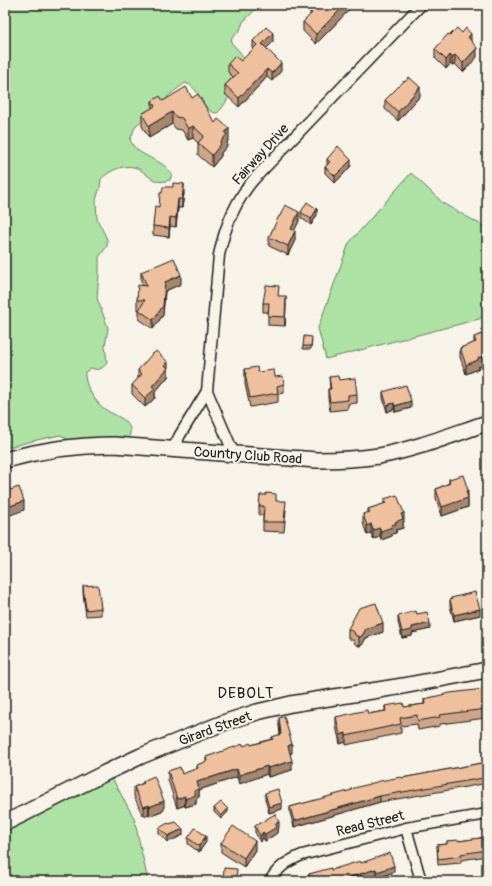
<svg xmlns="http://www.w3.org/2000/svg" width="492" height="886" viewBox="0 0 492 886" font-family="Pangolin,sans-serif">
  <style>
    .green { fill: #ade2a4; stroke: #647f60 }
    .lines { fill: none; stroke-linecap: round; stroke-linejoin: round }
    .street-casing { stroke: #1c1c1c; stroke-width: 13 }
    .secondary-casing { stroke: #1c1c1c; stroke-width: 18 }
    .street { stroke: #f7f3e8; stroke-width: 10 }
    .secondary { stroke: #f7f3e8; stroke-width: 15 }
    .wall { fill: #cea588; stroke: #1c1c1c }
    .shaded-wall { fill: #a7866f; stroke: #1c1c1c }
    .building { fill: #efc09e; stroke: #1c1c1c }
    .labels { text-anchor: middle; stroke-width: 4; stroke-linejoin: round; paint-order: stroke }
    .street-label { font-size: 14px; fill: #1c1c1c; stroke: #f7f3e8 }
    .neighbourhood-label { font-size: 15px; letter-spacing: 1px; fill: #1c1c1c; stroke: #f7f3e8 }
  </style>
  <rect width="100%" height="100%" fill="#f7f3e8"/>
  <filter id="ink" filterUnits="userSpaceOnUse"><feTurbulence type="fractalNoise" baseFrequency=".025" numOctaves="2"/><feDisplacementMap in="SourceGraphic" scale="8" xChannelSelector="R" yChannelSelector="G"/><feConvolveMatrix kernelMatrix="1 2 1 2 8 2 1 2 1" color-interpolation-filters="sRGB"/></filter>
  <g filter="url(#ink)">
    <path class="green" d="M5 5H260L243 22 240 30 232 38 231 42C237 50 241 51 245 61 239 74 228 105 217 113 201 112 201 87 185 83L168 96 162 106 136 125 130 140C138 159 162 157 172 174L170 180C154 185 150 176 139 169 126 162 109 171 101 179L100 187 96 200 97 219 107 239V246L99 257V274L97 298 108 328 105 346 107 363C102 369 99 371 91 368L85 372C84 383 92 397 100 405 111 417 138 418 128 440L70 441 61 435 41 439 5 448Z
      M411 173 444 204 487 228V315L479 319 326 359 318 328 349 243Z
      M112 778 134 818 148 881H5V831Z"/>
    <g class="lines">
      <g class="street-casing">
        <path id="street" d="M207 391 234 454
          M173 449 180 435 207 391 219 255C225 226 235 201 254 179L421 5
          M406 828 421 881
          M270 881C278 867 288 861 302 855L406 828 487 814"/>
      </g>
      <g class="secondary-casing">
        <path id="secondary" d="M5 460C41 450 77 445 114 445L317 460C338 460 358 459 379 456 416 449 451 435 487 423
          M5 823 105 773 141 756 223 723 257 712 291 704 403 686 487 670"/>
      </g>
      <use href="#street" class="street"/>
      <use href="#secondary" class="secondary"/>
    </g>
    <path class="wall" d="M348 5V11L316 44 303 31V22L310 15V12Z
      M450 35 471 41 477 57 463 72 455 64 452 66 450 64 446 69 435 58V49Z
      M253 41 273 42 266 49 281 71 272 81 267 77 239 107 225 94V85L233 77 228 72V64L241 61 253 49Z
      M420 96 398 121 385 109V100Z
      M192 98 215 123 229 139 227 142V146L221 153V156L212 167 198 155V143L193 138 188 140 182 130 176 129 172 124 149 138 142 126V114L152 108V101H163Z
      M327 159 351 166 335 183 325 173V167L327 165Z
      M184 193 182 208H178L176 227 170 226 169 237 153 235V226L159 207Z
      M301 212 317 215 311 225 301 218Z
      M280 216 299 221 294 230 295 240 288 255 269 246V237Z
      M141 272 181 284 165 291 163 315 153 329 139 319V309H137V300L143 285 141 281Z
      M279 296 286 305 285 326 268 325V312H263V303Z
      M474 337 484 338 487 337V364L478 367V369L466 374 460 357V348L474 343Z
      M312 340 311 349H303V346Z
      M168 368V377L155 392V398L145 407 132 394V385L138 379V370Z
      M245 369 275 377 284 384V393L278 394V402L250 407 245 384Z
      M329 377 339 380 357 394V403L348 404V409L330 411 328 398V389H330Z
      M383 392 411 408 395 412 394 409 387 412 383 398Z
      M449 479 468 499V507L442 516 436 498V489L449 483Z
      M384 499 404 522H403V528L396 530V533L392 534V536L381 540 380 537 373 539 371 533 367 535 363 523V514L368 513V509L384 504Z
      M276 501 286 510 284 532 263 531V515H259V506Z
      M83 586 101 608V615L86 616 83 593Z
      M451 598 480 615 454 621 450 606V600H451Z
      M417 614 430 629 412 633V636L402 638 398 622V616Z
      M348 629 383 632 366 638 362 645 359 646 355 644 354 641 348 638Z
      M424 699 486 709V718L440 724V726L418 730 417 724 401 726V733L346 745V742L340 744 336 726V717L368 714 385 711V706L404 707 424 704Z
      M279 718 292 753H290L292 770 268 777 267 774 239 784 237 777 199 790V797L196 799V804L185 807V805L177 808 168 780V771L182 774 197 769V765L206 762V757L244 746 251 745 272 739V737L280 735 279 726Z
      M487 762V783H483V784L380 802 294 827 290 813V807L402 778Z
      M143 781 164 810 149 816V814L144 816 142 814 134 796V787L143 783Z
      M265 793 282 809 269 813 265 799Z
      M214 808 228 812 221 819 214 812Z
      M255 826 279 828 277 829V833L265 841 263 838 260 842 255 832Z
      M159 828 183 835 168 842 159 834Z
      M487 837V856L461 860V863L438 865 437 845 447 844V841H459Z
      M188 838 206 842 199 852 188 844Z
      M221 843 255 850 244 867 221 852Z
      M361 863 394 872 377 878 376 876 358 881H309V874L331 870Z"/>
    <path class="shaded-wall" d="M345 5H348V11L316 44V34Z
      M273 33V42L262 53V44Z
      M471 34V43L468 37Z
      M477 48V57L463 72V63Z
      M450 55V64L446 69V60Z
      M455 55V64L452 66V57Z
      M281 63V71L272 81V73Z
      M267 69V77L239 107V98Z
      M420 87V96L398 121V112Z
      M172 112V124L149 138V126Z
      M193 126V138L188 140V129Z
      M229 128V139L227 142V146L221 153V156L212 167V155L220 143 225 133Z
      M351 160V166L335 183V176Z
      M184 184V193L182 208V199Z
      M178 199V208L176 227V218Z
      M317 209V215L311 225V219Z
      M299 212V221L291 238V229Z
      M170 217V226L169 237V228Z
      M295 231V240L288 255V246Z
      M181 275V284L165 291 163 315 153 329V320L165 282Z
      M286 296V305L285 326V317Z
      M487 355V364L478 367V369L466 374V365L478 358Z
      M168 362V377L155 392V398L145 407V398L165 365Z
      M411 401V408L395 412V406Z
      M394 403V409L387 412V405Z
      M468 490V507L442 516V507L466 491Z
      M24 501V510L5 517V508Z
      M404 513V522H403V528L396 530V533L392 534V536L381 540V531L391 525 395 522 401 514Z
      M371 524V533L367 535V526Z
      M380 528V537L373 539V530Z
      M480 609V615L454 621V615Z
      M383 623V632L366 638 362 645 359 646V637L366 629Z
      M430 623V629L412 633V636L402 638V632L412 627Z
      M346 733V742L340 744V735Z
      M292 744V753L288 754V746Z
      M292 761V770L268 777V768Z
      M267 766V774L239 784V775Z
      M237 769V777L199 790V797L196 799V804L185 807V799L194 791 197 782Z
      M185 796V805L177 808V799Z
      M380 796V802L294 827V821Z
      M164 801V810L149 816V807Z
      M282 803V809L269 813V807Z
      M149 805V814L144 816V807Z
      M228 809V812L221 819V816Z
      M279 822V828L277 829V833L265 841V834L275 824Z
      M183 829V835L168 842V836Z
      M263 832V838L260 842V836Z
      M206 836V842L199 852V846Z
      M255 841V850L244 867V858Z
      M394 866V872L377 878V872Z
      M376 869V876L358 881H338Z"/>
    <path class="building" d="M317 5H345L316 34 303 22 312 13 310 12Z
      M266 27 273 33 262 44 281 63 272 73 267 69 239 98 225 85 238 73 228 64 235 56 241 61 257 45 253 41Z
      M457 28 462 33 466 28 471 34 468 37 477 48 463 63 455 55 452 57 450 55 446 60 435 49 448 34 450 35Z
      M409 77 420 87 398 112 385 100 404 81 405 82Z
      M186 87 192 98 198 94 215 123 218 119 229 128 225 133 227 134 220 143 221 144 212 155 198 143 204 136 193 126 188 129 182 118 176 117 172 112 149 126 142 114 155 106 152 101 160 96 163 101Z
      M338 146 351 160 335 176 325 167 330 162 327 159Z
      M173 183 184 184 182 199H178L176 218 170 217 169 228 153 226 155 206 159 207 160 193H162L163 187H173Z
      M307 202 317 209 311 219 301 212Z
      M285 205 299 212 291 229 295 231 288 246 269 237 279 216H280Z
      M174 258 181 275 165 282 163 306 153 320 139 310 145 300H137L138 285 147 286 141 272Z
      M266 285 279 286 278 296H286L285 317 268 316 269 303H263Z
      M482 334 484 338 487 337V355L478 358V360L466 365 460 348 476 342 474 337Z
      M304 336 312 337 311 346H303Z
      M156 351 168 362 165 365 168 368 152 386 155 389 145 398 132 385 142 374 138 370 152 354H153Z
      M257 367 258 372 274 370 275 377 283 376 284 384 277 386 278 393 250 398 245 374H246L245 369Z
      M338 376 339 380 355 378 357 394 348 395V400L330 402 328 389H331L329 377Z
      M406 385 411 401 395 406 394 403 387 405 383 392Z
      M463 475 468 490 466 491 468 498 442 507 436 489 450 483 449 479Z
      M9 487 10 490 19 487 24 501 5 508V488Z
      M266 493 276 494V501H286L284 522H263L264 506H259L260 495H266Z
      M397 495 404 513 401 514 403 519 395 522 396 524 391 525 392 527 381 531 380 528 373 530 371 524 367 526 363 514 370 512 368 509 386 503 384 499Z
      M98 585 101 608 86 610 83 586Z
      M475 592 480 609 454 615 450 600 452 599 451 598Z
      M376 603 383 623 366 629 362 636 359 637 355 635 354 632 348 629 359 608Z
      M416 611 417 614 427 612 430 623 412 627V630L402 632 398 616Z
      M484 689 486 709 439 715 440 717 418 721 417 715 400 718 401 724 346 736V733L340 735 336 717 367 710 368 714 386 711 385 706 403 703 404 707 425 704 424 699 450 693Z
      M284 716 292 744 288 746 292 761 268 768 267 766 239 775 237 769 197 782 199 789 194 791 196 795 185 799V796L177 799 168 771 180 767 182 774 198 768 197 765 207 761 206 757 243 744 244 746 250 743 251 745 273 739 272 737 281 734 279 718Z
      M487 762V777H483V778L380 796 294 821 290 807 352 790 351 789 380 781 401 777 402 778Z
      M154 776 164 801 149 807V805L144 807 142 805 134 787 144 783 143 781Z
      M278 789 282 803 269 807 265 793Z
      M221 802 228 809 221 816 214 808Z
      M275 814 279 822 275 824 277 827 265 834 263 832 260 836 255 826Z
      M176 822 183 829 168 836 159 828 168 823 169 824Z
      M233 826 255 841 244 858 221 843Z
      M195 828 206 836 199 846 188 838Z
      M487 837V850L461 854V856L438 859 437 845 447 844V841L459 840V841Z
      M390 853 394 866 377 872 376 869 338 881H311L309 874 331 868V870L360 861 361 863Z
      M224 868 237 869 236 881H223Z"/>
  </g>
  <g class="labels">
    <g class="street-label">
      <text transform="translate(260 154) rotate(-48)" y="5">Fairway Drive</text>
      <text transform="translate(248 455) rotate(4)" y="5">Country Club Road</text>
      <text transform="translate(215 728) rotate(-20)" y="5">Girard Street</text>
      <text transform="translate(370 823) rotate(-14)" y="5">Read Street</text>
    </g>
    <g class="neighbourhood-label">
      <text x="246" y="698">DEBOLT</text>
    </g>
  </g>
  <rect width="492" height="886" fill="none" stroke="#f7f3e8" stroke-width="20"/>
  <rect x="10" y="10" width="472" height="866" fill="none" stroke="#1c1c1c" stroke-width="1.5" filter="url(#ink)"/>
</svg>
